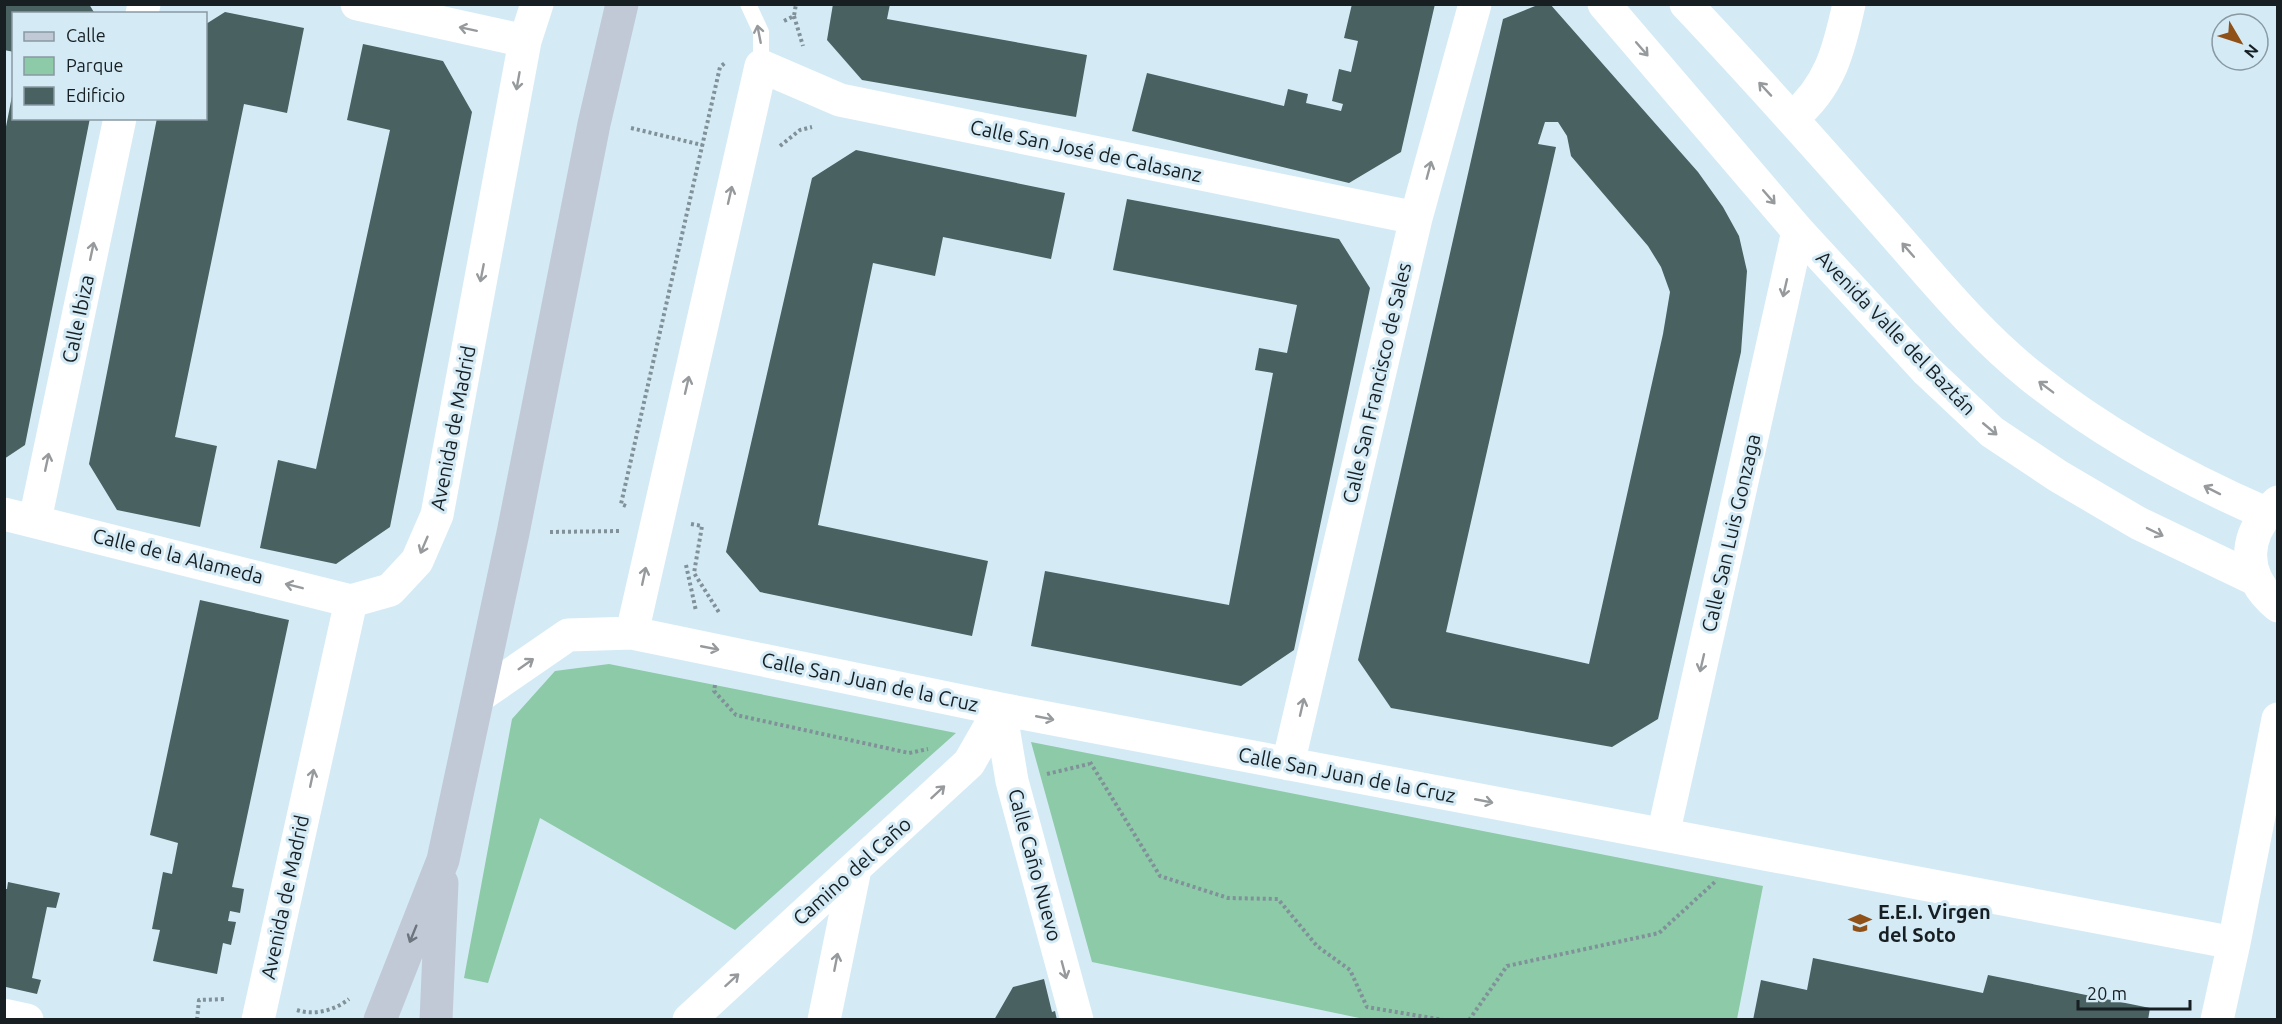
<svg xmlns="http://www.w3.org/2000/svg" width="2282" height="1024" viewBox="0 0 2282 1024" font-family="Ubuntu,sans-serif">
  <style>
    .green { fill: #8dcaa8 }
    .building { fill: #496160; fill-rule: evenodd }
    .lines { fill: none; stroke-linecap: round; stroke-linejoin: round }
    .path { stroke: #819199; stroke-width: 4; stroke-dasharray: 3 3; stroke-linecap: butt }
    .service { stroke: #fff; stroke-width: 16 }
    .minor { stroke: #fff; stroke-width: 33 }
    .secondary { stroke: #c1c9d7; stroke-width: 33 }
    .oneway { stroke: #979a9c }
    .oneway2 { stroke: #6c747d }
    .labels { text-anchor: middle; stroke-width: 6; stroke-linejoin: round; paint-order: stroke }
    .street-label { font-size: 20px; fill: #171f23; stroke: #d4ebf6 }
    .poi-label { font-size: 20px; font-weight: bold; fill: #171f23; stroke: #d4ebf6; text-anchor: start }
  </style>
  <rect width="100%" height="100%" fill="#d4ebf6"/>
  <path class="green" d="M609 664 956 733 735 930 540 818 488 983 464 978 512 719 555 671Z
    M1031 742 1763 886 1737 1019H1364L1092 962Z"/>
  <path class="building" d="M4 4H89L95 14H14V52L4 50Z
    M833 4H890L887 19 1087 55 1076 117 862 80 827 40Z
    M1352 4H1435L1401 152 1349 183 1132 131 1147 73 1284 106 1288 89 1308 94 1306 103 1341 111 1343 104 1332 101 1339 69 1351 72 1358 41 1344 38Z
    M1540 4H1550L1698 172 1723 207 1739 236 1747 271 1741 352 1658 719 1612 747 1391 708 1358 660 1503 19ZM1545 122H1558L1567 136 1571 156 1648 246 1661 267 1670 292 1663 334 1589 664 1446 632 1556 147 1538 144Z
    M225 12 304 28 287 113 244 104 175 437 217 446 200 527 117 510 89 464 157 118H206V24Z
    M363 44 443 61 472 112 390 527 336 564 260 548 278 460 316 469 390 130 347 120Z
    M12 96 14 118H90L25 445 4 459V137Z
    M856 150 1065 193 1051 259 943 237 935 276 873 263 818 525 988 561 972 636 760 592 726 552 812 178Z
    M1127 199 1339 239 1370 288 1294 650 1241 686 1031 646 1045 571 1229 605 1273 373 1255 370 1259 348 1287 353 1297 305 1113 270Z
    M200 600 289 620 232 887 244 889 240 913 230 911 228 921 236 922 231 945 223 943 217 974 153 961 160 930 152 929 163 872 172 874 178 843 150 835Z
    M8 882 60 893 56 908 47 907 32 978 41 980 37 994 6 987 4 889H7Z
    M1813 958 1983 993 1988 975 2150 1008 2148 1020H1753L1761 980 1807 990Z
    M1044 979 1052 1012 1055 1011 1057 1020H994L1013 987Z"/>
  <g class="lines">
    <path class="path" d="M794 16 803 46
      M784 21 794 16 796 4
      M631 128 702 145
      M780 146 800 130 812 127
      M626 506 621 504 720 67 725 63
      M691 524 702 526 694 573 720 614
      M550 532 620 531
      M686 565 696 611
      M715 685 714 691 736 715 909 753 928 749
      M1090 762 1160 876 1228 898 1278 899 1317 946 1350 970 1367 1007 1443 1020
      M1047 774 1089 764
      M297 1010C315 1016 335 1010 349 999
      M197 1020 199 1000 226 999
      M1469 1020 1507 966 1659 933 1717 880"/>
    <path class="service" d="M748 4 761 32V66"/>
    <path class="minor" d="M357 4 525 41
      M1604 4 1798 231 1927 371 1992 432 2058 476 2138 523 2255 579
      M1686 4C1755 77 1821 151 1887 226 1933 278 1977 333 2031 376 2102 433 2182 477 2265 513
      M142 14 144 4
      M1792 118C1830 87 1839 50 1849 4
      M2278 502C2243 534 2240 574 2278 606
      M4 514 351 601
      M35 520 120 118
      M351 601 390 590 417 561 437 515 525 41 537 4
      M632 633 761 66 840 100 1416 218
      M478 697 568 635 632 633 1000 709 2234 943
      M1000 709 1012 781 1077 1020
      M1288 764 1416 218 1475 4
      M1663 835 1798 231
      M4 1015 27 1020
      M258 1020 351 601
      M689 1020 969 763 1000 709
      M824 1020 855 869
      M2217 1020 2234 943 2278 719"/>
    <path class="secondary" d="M380 1020 443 860 513 533 594 124 622 4
      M436 1020 442 883"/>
  </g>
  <defs><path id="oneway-shaft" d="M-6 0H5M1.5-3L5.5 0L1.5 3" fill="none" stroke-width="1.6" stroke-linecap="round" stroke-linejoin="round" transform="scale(1.5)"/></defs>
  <g class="oneway">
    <use href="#oneway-shaft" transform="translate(468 29) rotate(-168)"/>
    <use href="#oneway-shaft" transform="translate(759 34) rotate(-101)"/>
    <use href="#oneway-shaft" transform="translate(1642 49) rotate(49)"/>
    <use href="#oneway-shaft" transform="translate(518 81) rotate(100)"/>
    <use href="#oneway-shaft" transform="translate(1765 89) rotate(-133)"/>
    <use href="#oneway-shaft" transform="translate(1429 170) rotate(-75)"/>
    <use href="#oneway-shaft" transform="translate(730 195) rotate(-77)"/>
    <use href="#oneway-shaft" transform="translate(1769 197) rotate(49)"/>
    <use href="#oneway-shaft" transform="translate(1908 250) rotate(-131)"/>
    <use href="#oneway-shaft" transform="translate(92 251) rotate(-78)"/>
    <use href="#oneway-shaft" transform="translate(482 273) rotate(101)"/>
    <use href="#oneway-shaft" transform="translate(1785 288) rotate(103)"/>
    <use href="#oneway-shaft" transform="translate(687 385) rotate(-77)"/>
    <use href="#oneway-shaft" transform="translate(2046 387) rotate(-143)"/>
    <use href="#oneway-shaft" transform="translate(1990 429) rotate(40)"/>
    <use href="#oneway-shaft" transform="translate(47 462) rotate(-78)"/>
    <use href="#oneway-shaft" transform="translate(2212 490) rotate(-153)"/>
    <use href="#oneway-shaft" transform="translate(2155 532) rotate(26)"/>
    <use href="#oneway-shaft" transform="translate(424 545) rotate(113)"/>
    <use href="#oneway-shaft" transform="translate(644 576) rotate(-78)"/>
    <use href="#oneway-shaft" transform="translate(294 586) rotate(-166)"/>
    <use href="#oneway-shaft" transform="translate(710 648) rotate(11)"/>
    <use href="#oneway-shaft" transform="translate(1702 663) rotate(103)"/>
    <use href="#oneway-shaft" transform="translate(526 664) rotate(-35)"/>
    <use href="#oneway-shaft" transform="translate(1302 707) rotate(-77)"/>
    <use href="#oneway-shaft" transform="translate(1045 718) rotate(11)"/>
    <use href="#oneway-shaft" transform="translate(312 778) rotate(-78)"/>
    <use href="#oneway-shaft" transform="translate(938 792) rotate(-43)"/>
    <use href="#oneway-shaft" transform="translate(1484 801) rotate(11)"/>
    <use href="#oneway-shaft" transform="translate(836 962) rotate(-79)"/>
    <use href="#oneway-shaft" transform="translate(1064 970) rotate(75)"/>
    <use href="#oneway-shaft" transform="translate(732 980) rotate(-42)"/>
  </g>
  <use class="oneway2" href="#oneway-shaft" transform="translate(413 934) rotate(112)"/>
  <defs>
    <g id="school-bare" transform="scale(1.8)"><path d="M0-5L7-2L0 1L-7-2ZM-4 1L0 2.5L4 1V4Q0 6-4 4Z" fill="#905118" stroke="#d4ebf6" stroke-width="2.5" paint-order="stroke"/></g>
  </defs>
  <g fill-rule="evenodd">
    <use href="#school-bare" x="1860" y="923"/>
  </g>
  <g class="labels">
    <g class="street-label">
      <text transform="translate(1086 151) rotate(12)" y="7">Calle San José de Calasanz</text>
      <text transform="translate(78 319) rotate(-78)" y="7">Calle Ibiza</text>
      <text transform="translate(1896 333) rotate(46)" y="7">Avenida Valle del Baztán</text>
      <text transform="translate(1377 383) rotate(-77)" y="7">Calle San Francisco de Sales</text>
      <text transform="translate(453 428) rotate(-79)" y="7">Avenida de Madrid</text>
      <text transform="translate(1731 533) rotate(-77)" y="7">Calle San Luis Gonzaga</text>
      <text transform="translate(178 556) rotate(14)" y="7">Calle de la Alameda</text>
      <text transform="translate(870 682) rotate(12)" y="7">Calle San Juan de la Cruz</text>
      <text transform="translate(1347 775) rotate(11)" y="7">Calle San Juan de la Cruz</text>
      <text transform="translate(1035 865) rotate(75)" y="7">Calle Caño Nuevo</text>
      <text transform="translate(852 871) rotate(-42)" y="7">Camino del Caño</text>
      <text transform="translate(285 897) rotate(-78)" y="7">Avenida de Madrid</text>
    </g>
    <g class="poi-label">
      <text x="1878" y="919">E.E.I. Virgen<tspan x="1878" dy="23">del Soto</tspan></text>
    </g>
  </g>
  <rect width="2282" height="1024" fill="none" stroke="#171f23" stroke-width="12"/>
  <rect x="12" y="12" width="195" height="108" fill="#d4ebf6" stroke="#8899a2" stroke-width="1.5"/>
  <rect x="24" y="32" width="30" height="9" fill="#c1c9d7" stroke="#8899a2" stroke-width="1.5"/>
  <text x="66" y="42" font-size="18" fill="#171f23">Calle</text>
  <rect x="24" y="57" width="30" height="18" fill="#8dcaa8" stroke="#8899a2" stroke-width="1.5"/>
  <text x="66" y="72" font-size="18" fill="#171f23">Parque</text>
  <rect x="24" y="87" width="30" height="18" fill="#496160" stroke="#8899a2" stroke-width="1.5"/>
  <text x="66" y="102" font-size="18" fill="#171f23">Edificio</text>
  <g transform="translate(2240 42) rotate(129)"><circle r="28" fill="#d4ebf6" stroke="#8899a2" stroke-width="1.5"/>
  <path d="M0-4.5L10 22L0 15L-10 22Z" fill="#905118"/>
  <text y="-9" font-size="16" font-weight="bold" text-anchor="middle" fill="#171f23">N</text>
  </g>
  <path d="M2078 1000v9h112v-9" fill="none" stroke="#171f23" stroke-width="3"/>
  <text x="2087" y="1000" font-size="18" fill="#171f23" stroke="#d4ebf6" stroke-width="4.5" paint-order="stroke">20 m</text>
</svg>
